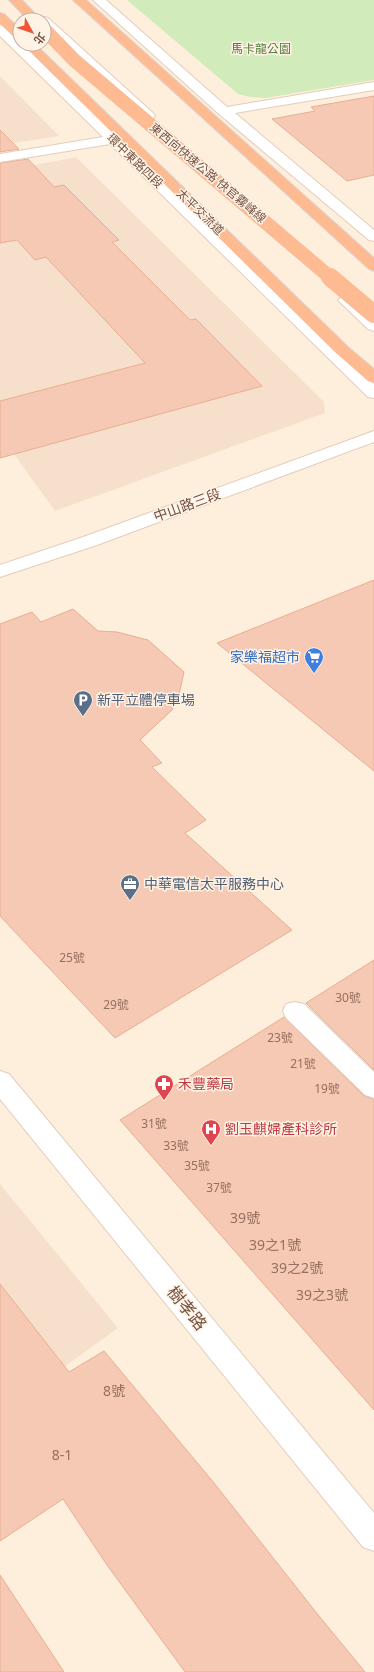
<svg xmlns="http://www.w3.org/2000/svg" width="374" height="1672" viewBox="0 0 374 1672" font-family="'Noto Sans','Noto Sans TC',sans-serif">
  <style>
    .residential { fill: #f6e0cb }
    .green { fill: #d2ebbb }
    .building { fill: #f5c9b3; stroke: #e9ad92 }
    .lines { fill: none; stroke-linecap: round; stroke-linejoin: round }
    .service-casing { stroke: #e4ccbc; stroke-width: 2 }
    .minor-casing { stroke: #e4ccbc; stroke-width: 2 }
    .tertiary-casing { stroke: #e4ccbc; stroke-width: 2 }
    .trunk-casing { stroke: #ded5d2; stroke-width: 2 }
    .service { fill: #fff; fill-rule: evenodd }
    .minor { fill: #fff; fill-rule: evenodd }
    .tertiary { fill: #fff; fill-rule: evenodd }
    .trunk { fill: #feba91; fill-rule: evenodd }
    .trunk-bridge-far1-casing { stroke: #ded5d2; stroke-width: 14; stroke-linecap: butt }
    .trunk-bridge-casing { stroke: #ded5d2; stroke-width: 18; stroke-linecap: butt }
    .trunk-bridge-far1 { stroke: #feba91; stroke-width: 14 }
    .trunk-bridge { stroke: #feba91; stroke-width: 18 }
    .labels { text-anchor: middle; stroke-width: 3; stroke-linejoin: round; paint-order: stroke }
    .far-park-label { font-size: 12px; fill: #537b3c; stroke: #fff3e5 }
    .far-street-label { font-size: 12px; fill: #745244; stroke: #fff3e5 }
    .number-label { font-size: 12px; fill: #947060 }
    .street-label { font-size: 14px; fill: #745244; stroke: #fff3e5 }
    .shop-label { font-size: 14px; fill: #366cbe; stroke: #fff3e5; text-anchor: end }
    .service-label { font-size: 14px; fill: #4e5e75; stroke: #fff3e5; text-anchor: start }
    .health-label { font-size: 14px; fill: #be3a42; stroke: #fff3e5; text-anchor: start }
    .near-number-label { font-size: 14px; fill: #947060 }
    .near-street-label { font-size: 17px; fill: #745244; stroke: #fff3e5 }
  </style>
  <rect width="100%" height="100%" fill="#feefdd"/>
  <path class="residential" d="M0 76 59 136 0 145Z
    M76 157 324 402 325 413 55 511 0 435V172Z
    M0 1184 118 1328 0 1413Z"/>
  <path class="green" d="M127 0H374V80L265 98 250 97 238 94Z"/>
  <path class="building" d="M374 96V175L347 181 272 119 315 111 311 107Z
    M0 130 19 149 0 152Z
    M28 159 54 187 64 185 119 240 112 242 190 320 196 319 262 386 0 458V401L145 363 46 257 35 260 17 240 0 243V163Z
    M374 580V771L217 643Z
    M73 609 98 631 117 632 148 640 184 672 178 699 172 710 140 740 162 763 152 767 206 820 185 833 292 930 115 1038 0 916V624L32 612 41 622Z
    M374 960V1070L306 1003Z
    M284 1017 364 1096 374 1099V1410L120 1120Z
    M0 1284 69 1372 104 1351 214 1483 319 1616 365 1672H185L107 1565 63 1499 0 1541Z
    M0 1575 64 1672H0Z"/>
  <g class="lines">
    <g class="service-casing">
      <path id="service" d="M295 1002 304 1004 374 1072V1098L365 1095 286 1018 283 1011 286 1004Z"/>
    </g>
    <g class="minor-casing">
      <path id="minor" d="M93 0H106L227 107 374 82V90L235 113 374 230V241L369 240 219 114Z
        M44 17 48 18 153 113 155 116 153 119H143L44 28V20H39Z
        M0 25 4 26 20 42V44H23L374 384V398L368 397 110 144 0 162V154L103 137 0 36Z
        M346 295 351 297 374 317V331L368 329 341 303 338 300 341 297Z
        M0 1071 9 1074 374 1513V1551L363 1547 0 1099Z"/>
    </g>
    <g class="tertiary-casing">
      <path id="tertiary" d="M374 431V442L97 545 0 577V565L83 537Z"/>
    </g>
    <g class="trunk-casing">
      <path id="trunk" d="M9 0H22L41 20H28Z
        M73 0H86L374 258V271L369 269Z
        M0 13 4 14 20 29V40L16 39 0 24Z
        M22 44H35L348 347 374 369V383L368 381 336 353Z"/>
    </g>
    <use href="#service" class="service"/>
    <use href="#minor" class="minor"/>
    <use href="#tertiary" class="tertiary"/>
    <use href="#trunk" class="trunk"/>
    <g class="trunk-bridge-far1-casing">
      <path id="trunk-bridge-far1" d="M44 29 74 60 331 278"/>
    </g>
    <g class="trunk-bridge-casing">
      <path id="trunk-bridge" d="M330 277 374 314"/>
    </g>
    <use href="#trunk-bridge-far1" class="trunk-bridge-far1"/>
    <use href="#trunk-bridge" class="trunk-bridge"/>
  </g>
  <defs>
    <g id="supermarket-pin" transform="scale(1)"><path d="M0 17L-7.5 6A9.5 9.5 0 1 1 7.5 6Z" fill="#3f7fe0" stroke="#fff3e5"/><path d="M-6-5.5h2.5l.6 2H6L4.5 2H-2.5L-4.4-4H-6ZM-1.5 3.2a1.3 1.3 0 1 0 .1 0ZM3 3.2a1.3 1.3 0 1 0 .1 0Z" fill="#fff"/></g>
    <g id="parking-pin" transform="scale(1)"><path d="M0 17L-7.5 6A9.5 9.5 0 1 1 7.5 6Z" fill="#5c6f8a" stroke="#fff3e5"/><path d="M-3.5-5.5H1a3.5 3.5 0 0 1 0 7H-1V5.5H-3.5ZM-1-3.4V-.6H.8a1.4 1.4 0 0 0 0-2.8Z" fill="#fff"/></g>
    <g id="office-pin" transform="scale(1)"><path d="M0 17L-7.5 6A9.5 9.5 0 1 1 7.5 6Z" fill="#5c6f8a" stroke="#fff3e5"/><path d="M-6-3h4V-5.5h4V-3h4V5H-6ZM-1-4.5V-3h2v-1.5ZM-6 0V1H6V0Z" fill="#fff"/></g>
    <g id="pharmacy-pin" transform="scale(1)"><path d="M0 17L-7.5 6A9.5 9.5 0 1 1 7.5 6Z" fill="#e0444e" stroke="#fff3e5"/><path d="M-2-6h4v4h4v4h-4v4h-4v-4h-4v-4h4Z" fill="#fff"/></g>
    <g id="hospital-pin" transform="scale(1)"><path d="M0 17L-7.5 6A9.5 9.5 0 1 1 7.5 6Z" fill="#e0444e" stroke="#fff3e5"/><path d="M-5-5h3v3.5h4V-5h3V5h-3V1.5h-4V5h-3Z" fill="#fff"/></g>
  </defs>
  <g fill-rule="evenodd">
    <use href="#supermarket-pin" x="314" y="657"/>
    <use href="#parking-pin" x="83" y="700"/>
    <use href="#office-pin" x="130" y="884"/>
    <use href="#pharmacy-pin" x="164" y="1084"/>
    <use href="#hospital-pin" x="211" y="1129"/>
  </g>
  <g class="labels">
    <g class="far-park-label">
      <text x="261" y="53">馬卡龍公園</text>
    </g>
    <g class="far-street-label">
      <text transform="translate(135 161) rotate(44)" y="4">環中東路四段</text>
      <text transform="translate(208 173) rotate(40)" y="4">東西向快速公路 快官霧峰線</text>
      <text transform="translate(200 212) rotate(44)" y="4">太平交流道</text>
    </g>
    <g class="number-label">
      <text x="72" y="962">25號</text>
      <text x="348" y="1002">30號</text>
      <text x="116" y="1009">29號</text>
      <text x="280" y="1042">23號</text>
      <text x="303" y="1068">21號</text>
      <text x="327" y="1093">19號</text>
      <text x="154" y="1128">31號</text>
      <text x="176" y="1150">33號</text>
      <text x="197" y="1170">35號</text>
      <text x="219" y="1192">37號</text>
    </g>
    <g class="street-label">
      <text transform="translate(187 505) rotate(-20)" y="5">中山路三段</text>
    </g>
    <g class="shop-label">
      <text x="300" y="662">家樂福超市</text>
    </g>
    <g class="service-label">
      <text x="97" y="705">新平立體停車場</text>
      <text x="144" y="889">中華電信太平服務中心</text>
    </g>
    <g class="health-label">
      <text x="178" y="1089">禾豐藥局</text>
      <text x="225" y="1134">劉玉麒婦產科診所</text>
    </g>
    <g class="near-number-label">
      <text x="245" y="1223">39號</text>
      <text x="275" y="1250">39之1號</text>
      <text x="297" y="1273">39之2號</text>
      <text x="322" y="1300">39之3號</text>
      <text x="114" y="1396">8號</text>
      <text x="62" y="1460">8-1</text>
    </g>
    <g class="near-street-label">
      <text transform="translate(187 1308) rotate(51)" y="6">樹孝路</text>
    </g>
  </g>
  <g transform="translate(32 32) rotate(130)"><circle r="19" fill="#fff3e5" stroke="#c7b3a5"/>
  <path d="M0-3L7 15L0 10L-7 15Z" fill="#f15539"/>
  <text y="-6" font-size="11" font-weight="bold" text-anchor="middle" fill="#745244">北</text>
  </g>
</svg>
